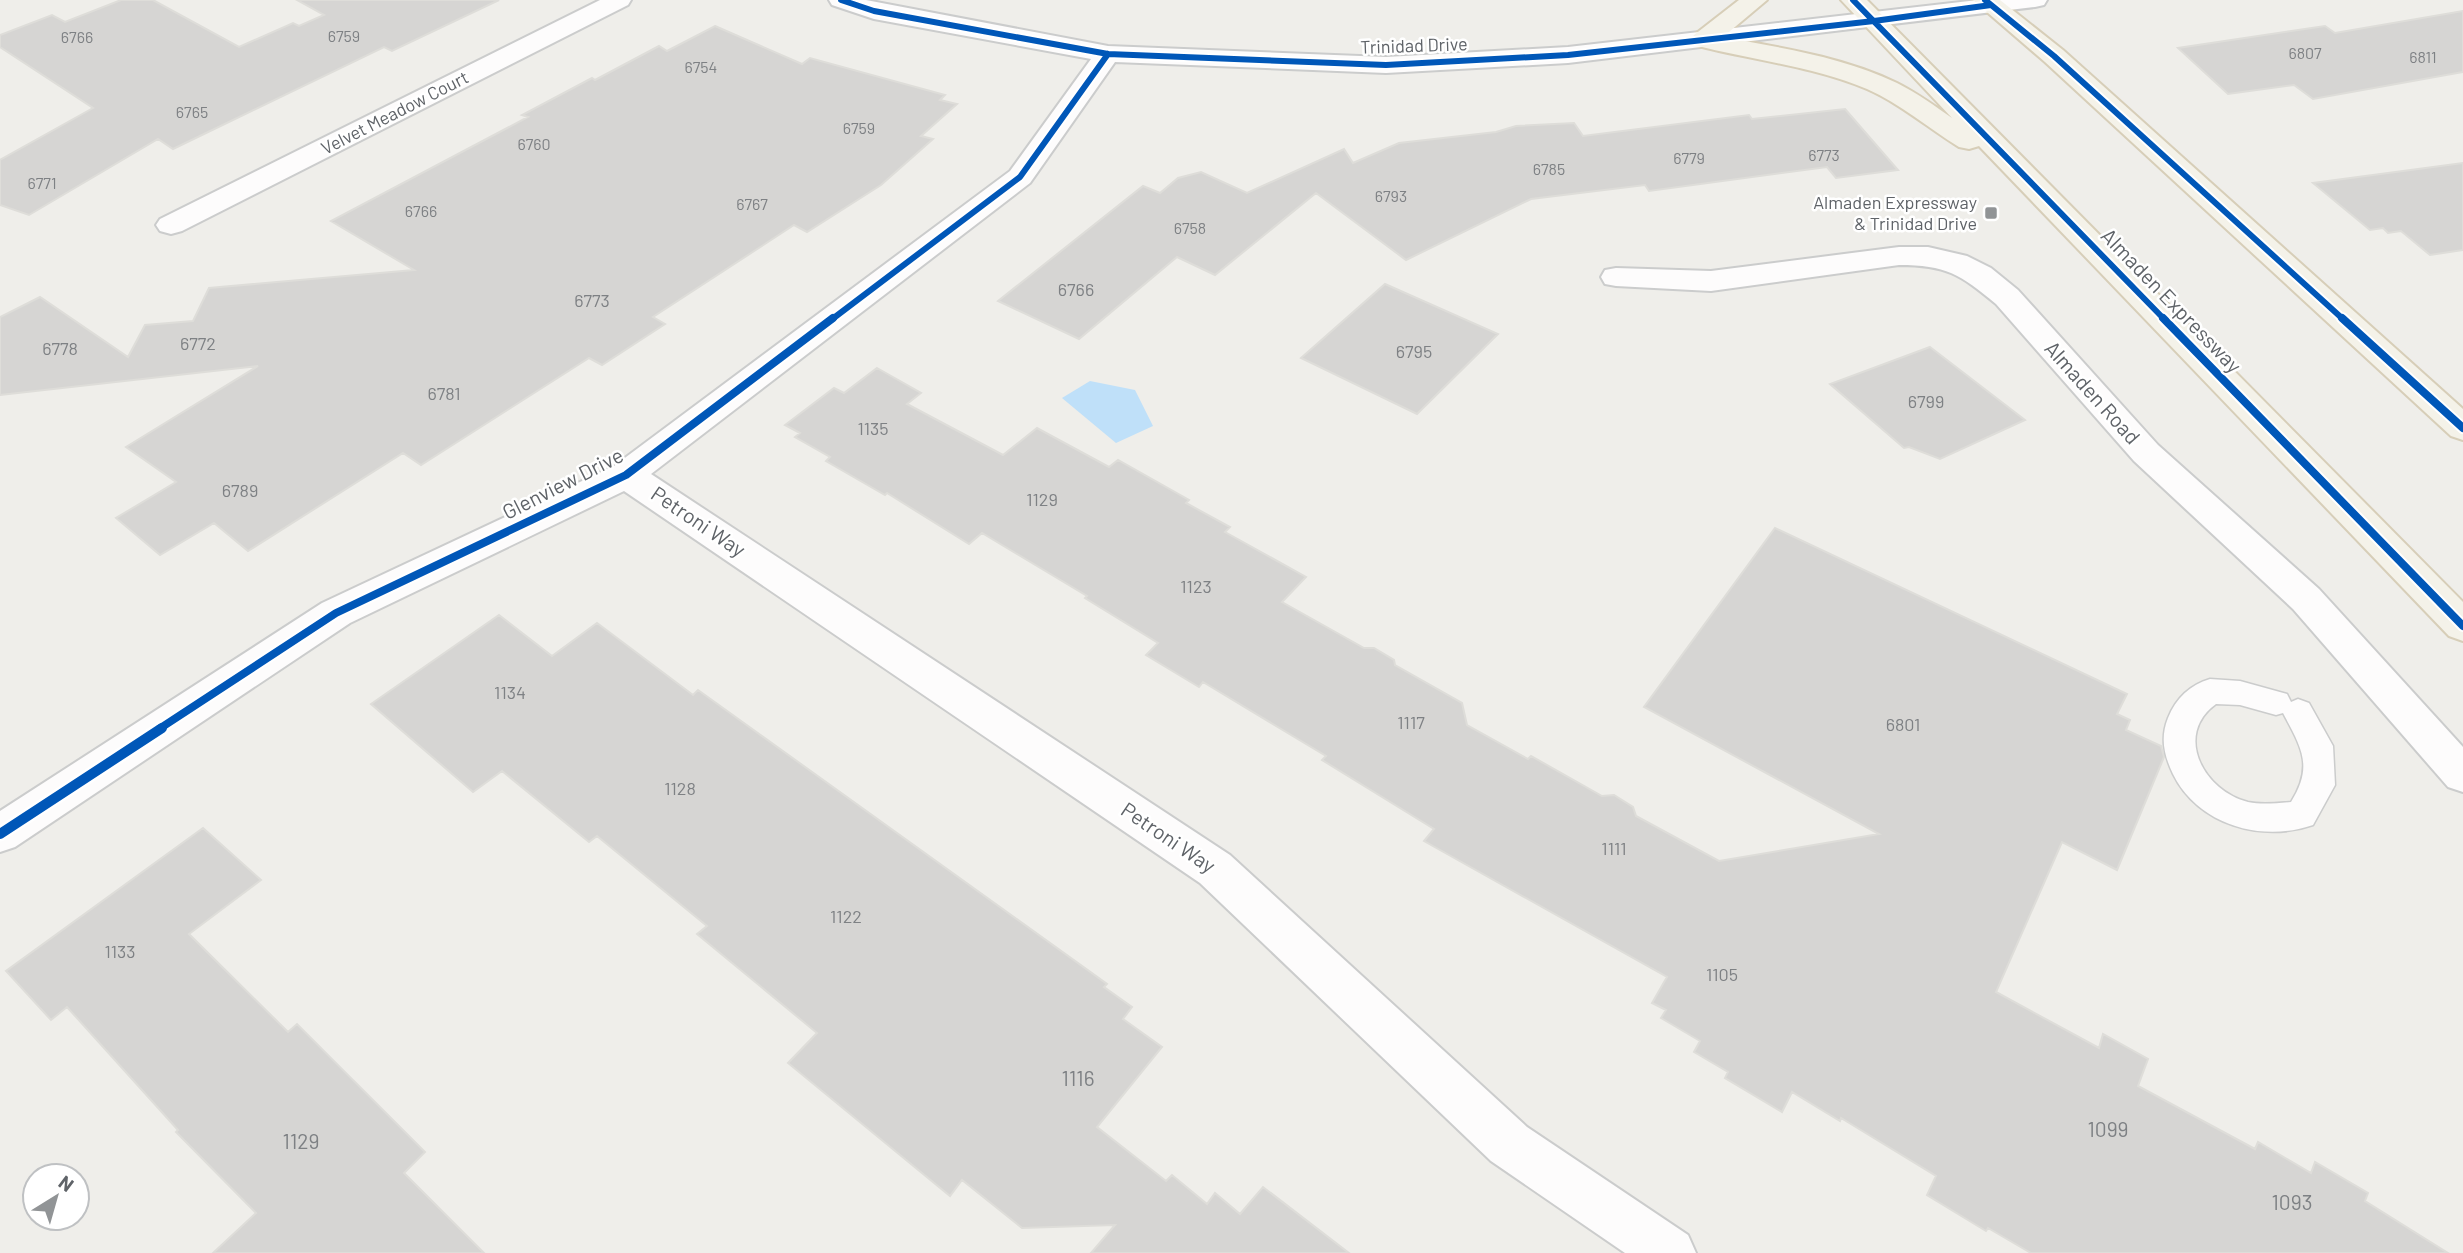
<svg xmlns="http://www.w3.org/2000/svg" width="2463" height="1253" viewBox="0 0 2463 1253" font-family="Barlow,sans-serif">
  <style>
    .water { fill: #bfe0f9 }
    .building { fill: #d6d5d3; stroke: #deddd9; stroke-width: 2 }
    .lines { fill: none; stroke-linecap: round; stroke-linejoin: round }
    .lane-casing { stroke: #cbcccc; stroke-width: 3 }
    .street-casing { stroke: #cbcccc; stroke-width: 4 }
    .primary-casing { stroke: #d7ceb8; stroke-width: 4 }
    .lane { fill: #fdfcfc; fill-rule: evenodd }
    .street { fill: #fdfcfc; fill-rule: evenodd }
    .primary { fill: #f4f2e9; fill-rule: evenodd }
    .cycleway-far2-casing { stroke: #fff; stroke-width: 10 }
    .cycleway-far1-casing { stroke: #fff; stroke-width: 12 }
    .cycleway-casing { stroke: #fff; stroke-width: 15 }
    .cycleway-far2 { stroke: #0057b8; stroke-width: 6 }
    .cycleway-far1 { stroke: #0057b8; stroke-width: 8 }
    .cycleway { stroke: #0057b8; stroke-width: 10 }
    .poi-dot { fill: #919496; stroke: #fff; stroke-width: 2.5 }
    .labels { text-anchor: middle; stroke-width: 5; stroke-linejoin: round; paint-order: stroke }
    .far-number-label { font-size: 16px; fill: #7e8184 }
    .far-street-label { font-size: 18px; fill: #5f6368; stroke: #fff }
    .far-poi-label { font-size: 18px; fill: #5f6368; stroke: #fff; text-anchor: end }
    .number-label { font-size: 18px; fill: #7e8184 }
    .street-label { font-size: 21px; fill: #5f6368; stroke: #fff }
    .near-number-label { font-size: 21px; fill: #7e8184 }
  </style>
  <rect width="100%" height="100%" fill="#efeeea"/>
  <path class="water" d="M1090 381 1135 390 1153 426 1116 443 1062 398Z"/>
  <path class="building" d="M121 0H153L239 47 293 23 299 26 324 15 297 0H499L392 51 384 47 173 149 158 139 29 215 0 205V160L93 108 0 47V35L52 15 65 22Z
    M2463 11V72L2313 99 2294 85 2228 94 2178 48 2325 26 2335 33Z
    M715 26 802 64 810 58 945 95 940 100 957 104 921 136 933 139 881 185 807 232 794 225 653 317 665 324 602 365 589 358 421 465 403 453 248 551 214 523 160 555 116 518 176 482 126 447 258 366 0 395V317L40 297 128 357 145 325 193 321 209 288 414 270 331 221 528 117 522 115 592 78 595 80 659 46 667 51Z
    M1845 109 1898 170 1836 178 1827 167 1649 191 1645 185 1531 199 1406 260 1316 193 1215 275 1177 257 1079 339 998 301 1143 186 1160 193 1178 178 1201 172 1247 193 1344 149 1353 163 1399 143 1496 132 1516 126 1574 123 1583 136 1749 115 1752 119Z
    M2463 163V250L2430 255 2401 231 2388 233 2383 228 2370 230 2313 183Z
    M1385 284 1498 334 1417 414 1301 358Z
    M1930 347 2025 420 1940 459 1909 447 1904 448 1830 384Z
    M877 368 921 393 907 404 1003 455 1037 428 1109 467 1118 460 1189 500 1186 503 1230 527 1225 532 1306 577 1282 602 1364 648H1374L1394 660 1395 665 1462 703 1467 725 1528 759 1531 756 1602 796 1614 795 1633 807 1636 816 1719 861 1879 834 1644 707 1775 528 2127 694 2117 714 2130 720 2126 730 2161 746 2164 757 2117 870 2062 842 1996 992 2099 1048 2103 1034 2148 1059 2138 1086 2255 1149 2258 1142 2311 1173 2315 1162 2368 1193 2365 1201 2448 1253H2031L1988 1228 1986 1231 1927 1195 1936 1176 1841 1118 1840 1121 1792 1092 1782 1112 1725 1078 1728 1072 1694 1052 1700 1041 1661 1018 1666 1010 1652 1003 1667 977 1424 841 1434 829 1322 760 1326 756 1203 682 1199 687 1146 655 1158 643 1085 598 1087 596 982 533 969 544 887 493 885 495 826 461 830 457 795 437 800 433 785 425 834 388 844 393Z
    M499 615 552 656 597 623 693 695 698 690 1107 984 1104 987 1132 1007 1123 1019 1162 1047 1097 1127 1166 1181 1172 1175 1207 1204 1215 1193 1240 1214 1263 1187 1349 1253H1091L1115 1225 1022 1228 962 1180 950 1196 788 1063 817 1033 697 934 707 926 597 836 589 842 502 771 473 792 371 704Z
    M203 828 261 880 189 934 288 1032 297 1024 425 1152 404 1173 484 1253H213L256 1213 176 1132 178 1130 67 1007 51 1020 6 971Z"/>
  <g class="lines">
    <g class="lane-casing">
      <path id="lane" d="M2210 679 2240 681 2287 694 2291 702 2298 699 2309 703 2333 746 2335 785 2313 825C2262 843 2198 825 2173 774 2164 755 2160 738 2168 718 2176 698 2190 685 2210 679ZM2216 704 2240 705 2276 715 2283 713C2301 747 2314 766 2291 802 2277 803 2262 805 2248 802 2204 791 2173 735 2216 704Z"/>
    </g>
    <g class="street-casing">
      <path id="street" d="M600 0H631L628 5 182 231 171 234 160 231 156 225 160 219Z
        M829 0H866L1108 46 1386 57 1568 47 1978 0H2047L2044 5 2035 7 1568 63 1386 73 1115 62 1030 183 651 474 1230 855 1527 1127 1688 1235 1696 1253H1625L1491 1161 1200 883 624 491 350 623 15 847 0 852V811L322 603 614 466 1010 171 1091 59 874 19 832 5Z
        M1899 247H1928L1967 256 1991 268 2018 290 2158 445 2319 589 2463 747V792L2448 787 2293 609 2134 461 1996 304C1960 274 1946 265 1899 265L1711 291 1616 286 1605 284 1601 277 1605 270 1616 268 1711 271Z"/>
    </g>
    <g class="primary-casing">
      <path id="primary" d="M1739 0H1767L1723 37C1782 48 1843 57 1897 83 1917 93 1935 106 1952 118L1841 0H1867L2463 602V641L2449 636 1979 146 1969 149 1959 147C1928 128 1901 104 1867 89 1812 66 1752 60 1694 45L1690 40 1694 35Z
        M1973 0H2000L2063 50 2463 409V440L2451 436 2045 62Z"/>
    </g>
    <use href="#lane" class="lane"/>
    <use href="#street" class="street"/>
    <use href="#primary" class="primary"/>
    <g class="cycleway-far2-casing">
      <path id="cycleway-far2" d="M841 0 874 11 1108 54 1386 65 1568 55 1874 21 1991 5
        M1853 0 2165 320
        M1985 0 2054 56 2344 320
        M831 320 1020 177 1108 54"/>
    </g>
    <g class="cycleway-far1-casing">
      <path id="cycleway-far1" d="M2163 318 2463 626
        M2342 318 2463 428
        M159 729 336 613 626 475 833 318"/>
    </g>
    <g class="cycleway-casing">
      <path id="cycleway" d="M0 834 162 728"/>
    </g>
    <use href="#cycleway-far2" class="cycleway-far2"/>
    <use href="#cycleway-far1" class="cycleway-far1"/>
    <use href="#cycleway" class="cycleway"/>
  </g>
  <rect class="poi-dot" x="1984" y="206" width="14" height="14" rx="3.5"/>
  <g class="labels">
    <g class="far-number-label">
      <text x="344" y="42">6759</text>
      <text x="77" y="43">6766</text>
      <text x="2305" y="59">6807</text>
      <text x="2423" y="63">6811</text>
      <text x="701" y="73">6754</text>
      <text x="192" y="118">6765</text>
      <text x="859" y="134">6759</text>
      <text x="534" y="150">6760</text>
      <text x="1824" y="161">6773</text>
      <text x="1689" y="164">6779</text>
      <text x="1549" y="175">6785</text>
      <text x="42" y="189">6771</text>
      <text x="1391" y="202">6793</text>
      <text x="752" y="210">6767</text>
      <text x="421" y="217">6766</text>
      <text x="1190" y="234">6758</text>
    </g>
    <g class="far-street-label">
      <text transform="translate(1414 46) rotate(-2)" y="6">Trinidad Drive</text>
      <text transform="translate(395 113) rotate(-27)" y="6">Velvet Meadow Court</text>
    </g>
    <g class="far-poi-label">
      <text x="1977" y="209">Almaden Expressway<tspan x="1977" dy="21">&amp; Trinidad Drive</tspan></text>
    </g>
    <g class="number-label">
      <text x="1076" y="296">6766</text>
      <text x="592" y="307">6773</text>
      <text x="198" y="350">6772</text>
      <text x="60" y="355">6778</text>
      <text x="1414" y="358">6795</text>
      <text x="444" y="400">6781</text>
      <text x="1926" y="408">6799</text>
      <text x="873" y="435">1135</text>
      <text x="240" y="497">6789</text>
      <text x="1042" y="506">1129</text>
      <text x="1196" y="593">1123</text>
      <text x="510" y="699">1134</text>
      <text x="1411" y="729">1117</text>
      <text x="1903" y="731">6801</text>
      <text x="680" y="795">1128</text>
      <text x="1614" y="855">1111</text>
      <text x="846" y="923">1122</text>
      <text x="120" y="958">1133</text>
      <text x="1722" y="981">1105</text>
    </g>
    <g class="street-label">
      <text transform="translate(2171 301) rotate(46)" y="7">Almaden Expressway</text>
      <text transform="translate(2092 393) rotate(48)" y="7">Almaden Road</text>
      <text transform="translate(563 484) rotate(-27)" y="7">Glenview Drive</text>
      <text transform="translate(698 522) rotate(34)" y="7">Petroni Way</text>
      <text transform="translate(1168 838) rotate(34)" y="7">Petroni Way</text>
    </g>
    <g class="near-number-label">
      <text x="1078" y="1086">1116</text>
      <text x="2108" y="1137">1099</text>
      <text x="301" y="1149">1129</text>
      <text x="2292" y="1210">1093</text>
    </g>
  </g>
  <g transform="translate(56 1197) rotate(37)"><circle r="33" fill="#ffffff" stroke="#bfc1c3" stroke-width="2"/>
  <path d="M0-5L12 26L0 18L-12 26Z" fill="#919496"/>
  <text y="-10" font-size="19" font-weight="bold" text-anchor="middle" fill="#5f6368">N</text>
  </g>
</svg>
